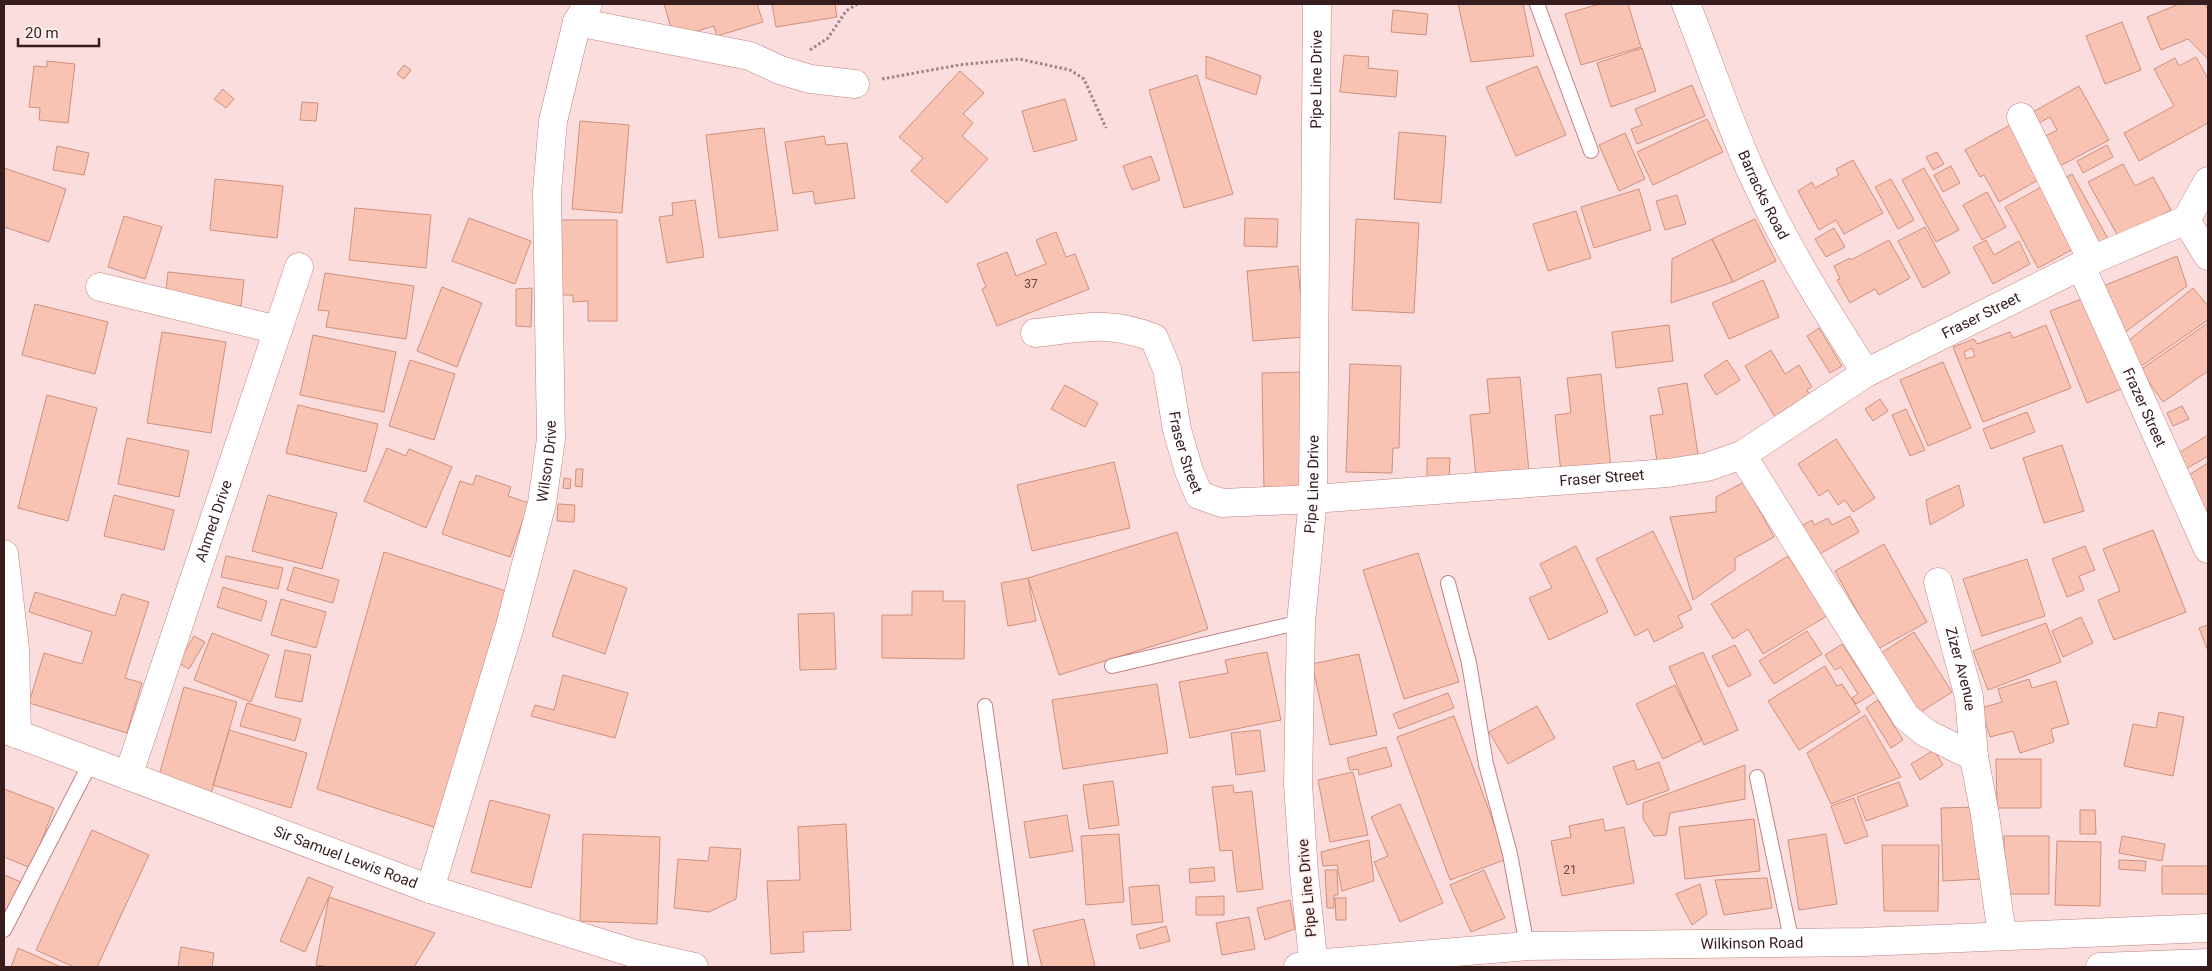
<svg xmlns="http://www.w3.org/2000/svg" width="2212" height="971" viewBox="0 0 2212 971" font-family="Roboto,sans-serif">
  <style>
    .building { fill: #f9c3b3; stroke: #d0907c; fill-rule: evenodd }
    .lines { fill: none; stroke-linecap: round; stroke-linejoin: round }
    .service-casing { stroke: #c58183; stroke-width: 16 }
    .minor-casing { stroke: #c58183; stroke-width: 29 }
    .secondary-casing { stroke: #c58183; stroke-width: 29 }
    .primary-casing { stroke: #c58183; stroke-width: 29 }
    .path { stroke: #a08384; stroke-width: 3; stroke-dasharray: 2.5 2.5; stroke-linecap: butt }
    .service { stroke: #fff; stroke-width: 14 }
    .minor { stroke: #fff; stroke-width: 28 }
    .secondary { stroke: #fff; stroke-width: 28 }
    .primary { stroke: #fff; stroke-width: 28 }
    .labels { text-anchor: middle; stroke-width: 4; stroke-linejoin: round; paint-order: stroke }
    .number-label { font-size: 12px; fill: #684642 }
    .street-label { font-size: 15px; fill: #371c1d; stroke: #feefee }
  </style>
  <rect width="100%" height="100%" fill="#fbdddd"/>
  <path class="building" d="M664 4H757L763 22 717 36 714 26 674 38Z
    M772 4H835L837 17 776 27Z
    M1458 4H1523L1534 56 1471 62Z
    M1600 4H1628L1641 47 1581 65 1565 14Z
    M2179 4H2204L2208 9V59L2188 39 2161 50 2147 17Z
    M1393 10 1428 14 1426 35 1391 32Z
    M2122 22 2141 70 2105 84 2086 36Z
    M1642 48 1656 91 1611 107 1597 63Z
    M1344 55 1369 57 1368 68 1398 71 1396 97 1340 92Z
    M1206 56 1261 76 1256 95 1206 78Z
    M2196 57 2208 79V123L2139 161 2124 133 2174 106 2154 69 2175 58 2179 66Z
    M47 61 75 64 68 123 39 120 40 108 29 107 34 66 47 67Z
    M404 65 411 70 404 79 397 74Z
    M1537 66 1566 135 1516 156 1486 87Z
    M960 71 984 93 963 114 973 123 962 136 988 159 947 203 911 171 923 158 899 137Z
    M1197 75 1233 194 1184 208 1149 90Z
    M1692 85 1705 116 1637 144 1631 129 1642 125 1635 109Z
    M2079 86 2109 140 2060 166 2044 137 2057 130 2050 117 2037 124 2031 113Z
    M223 89 234 99 226 108 214 99Z
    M1065 99 1077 140 1034 152 1022 111Z
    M302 102 318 103 316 121 300 120Z
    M1707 119 1723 152 1653 185 1637 152Z
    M580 121 629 125 622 213 572 209Z
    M2010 125 2040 179 1999 202 1984 175 1980 177 1965 150Z
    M764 128 778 230 719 238 706 135Z
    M1399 132 1446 136 1441 203 1394 199Z
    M1625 133 1645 179 1619 191 1599 145Z
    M824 136 826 145 847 143 855 198 815 204 813 191 793 194 785 142Z
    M2107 145 2113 157 2083 173 2077 161Z
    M57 146 89 153 84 175 53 170Z
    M1937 152 1944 164 1933 170 1926 157Z
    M1151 156 1160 180 1132 190 1123 166Z
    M1853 160 1883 213 1844 234 1836 220 1819 230 1798 191 1812 182 1815 188 1839 175 1836 169Z
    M2123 164 2135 186 2153 177 2171 210 2119 238 2088 182Z
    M1951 166 1960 183 1943 192 1934 175Z
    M4 168 66 189 49 242 4 227Z
    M1924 168 1959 230 1936 242 1902 180Z
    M2072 174 2112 246 2097 254 2057 182Z
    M215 179 283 186 277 238 210 230Z
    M1891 179 1914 220 1898 229 1875 187Z
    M2045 185 2079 246 2038 268 2005 207Z
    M1639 189 1651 230 1594 248 1581 207Z
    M1987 192 2006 227 1982 240 1963 205Z
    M1677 195 1686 224 1665 230 1656 201Z
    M695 200 704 257 667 263 659 217 673 215 672 203Z
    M355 208 431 215 426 268 349 260Z
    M1576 211 1591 258 1548 271 1533 224Z
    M124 216 162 227 145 279 108 267Z
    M469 218 531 241 515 284 452 261Z
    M1245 218 1278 219 1277 247 1244 246Z
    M1356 219 1419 223 1414 313 1352 310Z
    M1755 219 1776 261 1733 282 1712 239Z
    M558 220H617V321H588V301L573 302V295H562Z
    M1925 227 1950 273 1923 288 1898 241Z
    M1834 228 1845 247 1826 257 1815 239Z
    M1056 232 1066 257 1075 254 1089 289 997 326 982 289 986 287 977 264 1007 252 1016 276 1046 264 1036 240Z
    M1712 239 1733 282 1671 303 1672 259Z
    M1889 240 1910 278 1879 295 1875 289 1850 303 1837 280 1840 279 1834 266 1850 258 1851 260Z
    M1986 240 1994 255 2019 241 2030 264 1993 284 1973 247Z
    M2177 256 2187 286 2120 336 2101 287Z
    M1298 266 1304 337 1253 341 1247 271Z
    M168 272 244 280 241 306 165 298Z
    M325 273 414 286 406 339 326 327 329 311 318 310Z
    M1763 280 1779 317 1729 339 1712 303Z
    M442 287 482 303 457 367 417 351Z
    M532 288 531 327 516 326V289Z
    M2193 288 2208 306V320L2137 369 2127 342Z
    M2087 297 2126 387 2087 403 2050 311Z
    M35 304 108 322 95 374 22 355Z
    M2208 323V371L2163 402 2140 370Z
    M1669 325 1673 361 1616 368 1612 332Z
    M2046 325 2071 388 1983 422 1953 347 1974 339 1977 344 2010 332 2013 338ZM1972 348 1975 356 1966 359 1964 352Z
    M1819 328 1842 366 1830 373 1807 336Z
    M162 332 226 342 211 433 147 423Z
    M313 335 396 352 384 412 300 395Z
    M1771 350 1785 374 1799 365 1812 387 1807 390 1810 396 1775 417 1745 366Z
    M410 360 455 374 434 440 389 426Z
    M1727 360 1740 380 1716 395 1704 375Z
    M1943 362 1971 428 1928 446 1900 380Z
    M1350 364 1401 366 1399 448H1393L1392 473 1346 472Z
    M1303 372 1305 492 1264 493 1262 373Z
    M1601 374 1611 468 1561 473 1555 415 1571 413 1567 378Z
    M1520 377 1529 472 1476 477 1470 415 1490 413 1487 379Z
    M1687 383 1699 460 1658 467 1650 416 1663 414 1658 388Z
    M1065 385 1098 403 1085 427 1051 409Z
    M47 395 97 408 68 521 18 508Z
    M1880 399 1888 411 1873 421 1865 409Z
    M298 405 378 424 366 472 286 453Z
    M2182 406 2189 419 2173 426 2167 413Z
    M1906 409 1925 450 1910 456 1892 415Z
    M2027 412 2035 432 1991 449 1983 429Z
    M2208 435V456L2186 469 2177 454Z
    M127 438 189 451 179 497 118 484Z
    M1836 439 1875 498 1853 512 1845 500 1838 505 1828 490 1819 496 1798 464Z
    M2062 445 2084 511 2044 523 2023 458Z
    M387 448 406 456 409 449 452 467 426 528 364 501Z
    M1427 458H1450L1449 480H1427Z
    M1114 462 1130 528 1032 551 1017 485Z
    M2208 463V508L2203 511 2187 476Z
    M576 469H583L582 487 575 486Z
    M476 475 511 487 508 496 529 503 510 557 442 534 460 481 473 485Z
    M564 478 571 479 570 489 563 488Z
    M1744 482 1774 537 1735 558V570L1693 600 1670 517 1716 512V497Z
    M1959 485 1964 506 1930 525 1926 500Z
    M114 495 174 510 164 550 104 536Z
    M268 495 337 513 322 569 252 551Z
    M558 504 575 505 574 522 557 521Z
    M1850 516 1859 532 1814 557 1798 528 1812 520 1814 525 1828 518 1832 525Z
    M2153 530 2186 612 2114 640 2098 600 2120 591 2103 549Z
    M1653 531 1692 609 1678 616 1683 627 1654 642 1648 629 1635 636 1596 559Z
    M1177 532 1208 629 1059 675 1028 578Z
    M1884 544 1927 622 1878 649 1835 571Z
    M1576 546 1608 612 1549 640 1529 598 1552 588 1540 564Z
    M2085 546 2095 570 2079 576 2084 590 2067 597 2052 559Z
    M384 552 509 592 443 830 317 789Z
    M1418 553 1459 682 1404 699 1363 570Z
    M226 556 283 568 278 589 221 577Z
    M1788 556 1827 616 1763 654 1748 629 1733 639 1711 604Z
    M2027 559 2045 616 1982 636 1963 579Z
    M294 567 339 580 333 603 287 590Z
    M574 570 627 588 605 654 552 636Z
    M1028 578 1036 621 1008 626 1001 583Z
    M223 587 267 601 261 621 217 607Z
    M912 591H943V601H965L964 659 882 658V615H912Z
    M35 592 115 616 122 594 149 602 125 678 142 683 127 733 29 703 44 653 82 664 92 632 29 612Z
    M281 599 326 612 316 648 271 635Z
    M834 613 836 669 800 670 798 614Z
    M2081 617 2093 643 2063 657 2052 631Z
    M2046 623 2061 662 1988 690 1973 651Z
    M2208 625V651L2199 628Z
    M1807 631 1822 654 1774 684 1759 661Z
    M1914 632 1952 692 1916 715 1878 655Z
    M212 633 269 655 251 702 194 680Z
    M194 636 205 642 189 669 178 663Z
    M1842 644 1874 693 1856 704 1852 698 1858 694 1841 667 1835 670 1825 655Z
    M1735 645 1751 675 1728 687 1712 656Z
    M285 650 311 655 302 702 275 697Z
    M1267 652 1281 720 1190 738 1179 682 1228 673 1225 660Z
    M1703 652 1738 730 1704 745 1669 667Z
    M1359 654 1377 735 1330 745 1312 664Z
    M1825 666 1837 686 1842 684 1860 712 1799 750 1768 701Z
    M563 675 628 693 615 738 531 716 535 705 554 710Z
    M2029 679 2032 688 2056 681 2069 724 2051 729 2054 742 2020 753 2013 731 1990 737 1981 708 2002 702 1998 689Z
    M1157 684 1168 753 1063 769 1052 700Z
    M1675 685 1702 740 1663 759 1636 704Z
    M184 687 237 702 211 794 158 779Z
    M1448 693 1454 708 1399 729 1393 714Z
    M1878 700 1903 740 1891 748 1866 708Z
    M247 703 301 719 295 741 240 726Z
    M1537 706 1555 738 1508 764 1489 732Z
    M2159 712 2184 717 2173 776 2124 766 2133 724 2156 728Z
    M1865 715 1901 777 1831 804 1807 753Z
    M1454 716 1507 859 1450 880 1397 737Z
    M229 730 307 753 291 808 213 785Z
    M1260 730 1265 771 1236 775 1231 733Z
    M1386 747 1392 766 1359 775 1358 769 1350 770 1347 758Z
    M1934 750 1943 765 1920 780 1911 764Z
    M1996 759H2041V808H1997Z
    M1634 760 1637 770 1659 762 1669 790 1627 805 1613 767Z
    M1745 765V799L1670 813 1666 835 1654 836 1643 819V803Z
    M1353 772 1368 835 1330 842 1318 780Z
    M1113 781 1119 825 1089 829 1083 785Z
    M1899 782 1908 806 1866 821 1857 797Z
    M1233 785 1234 793 1252 791 1263 889 1237 892 1232 850 1220 851 1212 787Z
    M4 789 54 808 31 868 4 857Z
    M1854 798 1868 836 1845 844 1831 806Z
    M490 800 550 815 531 888 471 872Z
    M1400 804 1443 903 1400 922 1374 862 1388 856 1371 817Z
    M1979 807 1981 879 1943 881 1941 808Z
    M2080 810H2095L2096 834H2080Z
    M1067 815 1073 851 1030 858 1024 822Z
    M1603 819 1605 831 1624 827 1634 883 1562 896 1551 841 1571 837 1569 826Z
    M1754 819 1760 871 1685 879 1679 827Z
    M846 824 851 930 803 932 804 952 771 954 767 881 800 880 798 827Z
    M92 830 149 855 97 967H74L36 950Z
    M583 834 660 837 657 924 580 921Z
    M1119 834 1124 902 1086 905 1081 836Z
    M1826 834 1837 904 1799 910 1788 840Z
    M2004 836H2049V894H2004Z
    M2122 836 2165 844 2162 861 2119 853Z
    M1369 840 1374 881 1342 891 1337 865 1323 866 1321 852Z
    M2057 841 2101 842 2100 906 2055 905Z
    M1882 845H1939L1938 911H1884Z
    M710 847 741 849 736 899 709 912 674 908 678 859 708 861Z
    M2119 860 2146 861 2145 871 2119 869Z
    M2162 866H2208V894H2162Z
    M1214 867 1215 881 1190 883 1189 869Z
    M1325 870H1337L1338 895H1334V908H1327Z
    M1484 870 1505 918 1471 932 1450 885Z
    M4 875 21 882 9 911 4 909Z
    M308 877 333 887 305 952 280 941Z
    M1767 878 1772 908 1724 915 1715 880Z
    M1700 884 1707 914 1692 925 1676 894Z
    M1159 885 1163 922 1132 925 1129 887Z
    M1224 896V915H1196V897Z
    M329 897 435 933 414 967H329L316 965Z
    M1335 898H1346V920H1336Z
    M1290 900 1295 929 1265 940 1257 908Z
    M1249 917 1255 949 1222 955 1216 923Z
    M1084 919 1095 967H1042L1033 930Z
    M1166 926 1170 941 1140 949 1136 935Z
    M181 947 214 953 212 967H178Z
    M18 948 61 967H11Z"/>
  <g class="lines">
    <g class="service-casing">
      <path id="service" d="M1537 4 1591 151
        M1448 583 1469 663 1486 764 1510 854 1527 946
        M1112 666 1301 622
        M985 706 1021 967
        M1757 777 1792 943
        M4 930 91 762"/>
    </g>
    <g class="minor-casing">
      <g id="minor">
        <path id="s1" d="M1686 4C1708 59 1727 117 1751 171 1783 242 1824 308 1866 373"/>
        <path d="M577 22 750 56 780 70 810 79 855 84"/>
        <path d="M2021 117 2092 260"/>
        <path d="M2186 220 2208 256"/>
        <path id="s2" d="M2081 266 2208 549"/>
        <path d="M100 287 278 330"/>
        <path id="s3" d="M1035 333C1081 328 1110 320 1154 338L1167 369 1177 430 1189 471 1199 495 1222 503 1313 499 1667 473 1707 467 1742 455 1866 373 2092 260 2186 220 2208 181"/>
        <path d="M1742 455 1906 717 1926 733 1974 757"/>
        <path d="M4 554 15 649 17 734"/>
        <path id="s4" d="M1938 582 1969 697 1974 757 1985 815 2002 935"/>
        <path id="s5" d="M128 776 299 267"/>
        <path id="s6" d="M430 889 510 626 542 503 551 439 547 192 553 121 577 22 588 4"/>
        <path id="s7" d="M1314 967 1304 873 1298 784 1301 622 1313 499 1317 4"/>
      </g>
    </g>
    <g class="secondary-casing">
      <g id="secondary">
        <path id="s8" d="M4 729 430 889 636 954 694 967"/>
      </g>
    </g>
    <g class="primary-casing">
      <g id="primary">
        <path id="s9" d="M1298 967 1314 964 1527 946 1864 942 2208 928"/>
        <path d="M2100 967 2208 963"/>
      </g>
    </g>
    <path class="path" d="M810 50 828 38 846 11 857 4
      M882 79 959 65 1019 59 1070 70 1084 79 1106 128"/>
    <use href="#service" class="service"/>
    <use href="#minor" class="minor"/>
    <use href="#secondary" class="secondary"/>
    <use href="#primary" class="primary"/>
  </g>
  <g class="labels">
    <g class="number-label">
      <text x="1031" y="288">37</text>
      <text x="1570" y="874">21</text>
    </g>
    <g class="street-label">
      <text dy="5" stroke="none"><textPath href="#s7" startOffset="889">Pipe Line Drive</textPath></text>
      <text dy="5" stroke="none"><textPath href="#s1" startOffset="206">Barracks Road</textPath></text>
      <text dy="5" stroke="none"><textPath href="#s3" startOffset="1110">Fraser Street</textPath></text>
      <text dy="5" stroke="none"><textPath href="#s2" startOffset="155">Frazer Street</textPath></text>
      <text dy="5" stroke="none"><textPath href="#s3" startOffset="240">Fraser Street</textPath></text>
      <text dy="5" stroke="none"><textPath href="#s6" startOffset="444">Wilson Drive</textPath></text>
      <text dy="5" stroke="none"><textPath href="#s3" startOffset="690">Fraser Street</textPath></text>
      <text dy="5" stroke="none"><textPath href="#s7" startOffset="484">Pipe Line Drive</textPath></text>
      <text dy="5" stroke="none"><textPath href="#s5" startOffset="269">Ahmed Drive</textPath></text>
      <text dy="5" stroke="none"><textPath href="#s4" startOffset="90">Zizer Avenue</textPath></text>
      <text dy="5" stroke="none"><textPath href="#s8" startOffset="365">Sir Samuel Lewis Road</textPath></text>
      <text transform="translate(1307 888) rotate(-95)" y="5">Pipe Line Drive</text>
      <text dy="5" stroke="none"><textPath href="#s9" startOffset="455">Wilkinson Road</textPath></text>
    </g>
  </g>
  <rect width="2212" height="971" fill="none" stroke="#371c1d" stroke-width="10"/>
  <path d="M18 38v8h81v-8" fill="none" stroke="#371c1d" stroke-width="2.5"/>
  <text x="25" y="38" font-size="15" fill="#371c1d" stroke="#feefee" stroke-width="4" paint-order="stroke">20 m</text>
</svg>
